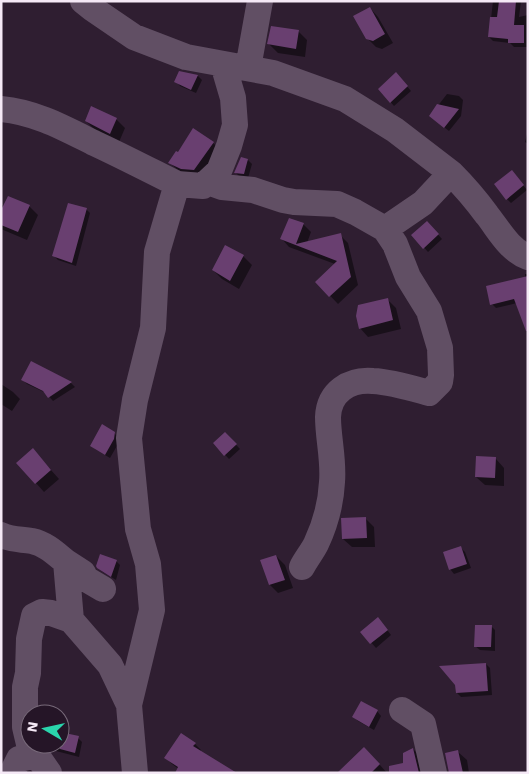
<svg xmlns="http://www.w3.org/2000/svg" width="529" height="774" viewBox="0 0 529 774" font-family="'Work Sans',sans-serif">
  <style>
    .shadow { fill: #0007 }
    .building { fill: #693f70 }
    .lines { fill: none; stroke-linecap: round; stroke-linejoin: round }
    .minor { stroke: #614f64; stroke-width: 26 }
  </style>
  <rect width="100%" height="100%" fill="#2f1e31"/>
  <path class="shadow" d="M493 1H521L519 17 528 15V47H514L510 43 493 41 489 37Z
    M370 8 378 17 393 43 382 49 376 47 367 38Z
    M298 31 307 40 305 57 278 53 269 44Z
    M198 76 202 80 196 93 180 86 176 81Z
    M400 78 411 91 394 106 379 89Z
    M447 94 459 96 463 100 461 116 449 131 430 116Z
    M116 119 125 128 119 142 95 130 86 121Z
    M193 130 213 143 220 149 201 176H189L177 169 170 163 178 154Z
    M528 130V144L525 142Z
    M248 160 252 164 248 178 240 177 236 173Z
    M516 176 527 190 511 203 507 199Z
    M1 205 29 206 38 215 27 240 1 229Z
    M86 209 90 213 76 266 58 260 54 256Z
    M427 222 442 239 428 252 413 235Z
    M303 224 311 232 307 243 340 235 348 243 358 285 338 304 317 282 335 264 289 247 282 239Z
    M243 256 252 265 239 289 222 279 213 270Z
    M525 274H528V323L517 303 496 308 492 304 525 278Z
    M387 299 396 308 401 329 368 337 360 328Z
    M31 363 71 383 75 387 53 401 46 393 27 384 23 380Z
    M1 384 13 392 20 399 12 411 1 404Z
    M114 433 118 437V444L110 458 95 449 91 445Z
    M225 433 240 449 229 459 214 443Z
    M33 450 59 479 44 492 18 463Z
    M496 459 504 468V486L485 485 476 477Z
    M365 518 374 527 375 547H352L343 539Z
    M461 548 465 552 471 568 454 574 450 569Z
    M276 556 285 565 293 588 278 593 270 585Z
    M116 561 120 565 116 580 103 572 98 568Z
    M382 623 391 635 376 648 362 632Z
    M491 626 495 630V651L480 650 475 646Z
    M486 664 490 668 492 695 461 697 457 693 456 684Z
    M377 711 381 716 374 730 358 721 354 717Z
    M60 733 78 738 82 742 79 757 56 751 52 747 53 744H60Z
    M195 744 201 750 184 773 172 764 166 758Z
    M413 749 417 753 421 773H404Z
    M458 752 467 760 469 773H450Z
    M373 757 387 773H349Z"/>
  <path class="building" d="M499 1H516L514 25H524V43H508V39L488 37 490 17H497Z
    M370 7 385 34 373 41 366 39 353 16Z
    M271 26 299 30 296 49 267 44Z
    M179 71 198 75 191 90 174 82Z
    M396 72 408 86 390 103 378 89Z
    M437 104 459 109 444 128 429 116Z
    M91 106 117 118 110 134 85 121Z
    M193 128 214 142 194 170 181 169 168 163 176 151 178 152Z
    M241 157 248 159 244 174 234 173Z
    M512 170 524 185 506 200 494 184Z
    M8 196 30 205 18 232 1 225V210Z
    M68 203 87 208 72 263 52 256Z
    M289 218 304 223 296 244 341 233 351 277 329 297 315 282 337 261 280 239Z
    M427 221 439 234 423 249 411 235Z
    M225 245 244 255 230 281 212 270Z
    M528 276V331H526L514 299 490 305 486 286Z
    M388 298 393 320 359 329 356 316 358 305Z
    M31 361 72 382 48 398 43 391 21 380Z
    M102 424 115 432 114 439 105 455 90 446Z
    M225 432 237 444 224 456 213 443Z
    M33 448 51 470 35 484 16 463Z
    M476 456 496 457 495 478 475 477Z
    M366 517 367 538 342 539 341 518Z
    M461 546 467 564 449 570 443 552Z
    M100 554 117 560 111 577 97 568 96 566Z
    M276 555 285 580 269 585 260 560Z
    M378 617 388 630 370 644 360 632Z
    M475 625H492L491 647H474Z
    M486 663 488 691 456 693 455 685 439 666Z
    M361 701 378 710 369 727 352 717Z
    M60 732 79 736 75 753 60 749Z
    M181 733 196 743 193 746 237 773H175L178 767 164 758Z
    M364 747 380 764 371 773H337Z
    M413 748 419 773H389V766L403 763V753Z
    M458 750 463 773H449L445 753Z"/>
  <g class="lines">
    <path class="minor" d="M83 1 93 9 134 37 186 57 273 73 345 99 395 130 451 173C464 186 476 200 487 215 499 230 509 250 528 257
      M248 68 260 1
      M1 109C35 112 64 128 94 143 122 156 149 170 177 184
      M208 182 222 187 253 190 283 200 294 202 337 204 355 212 385 229 395 244 408 277 429 311 440 348 441 375 440 382 429 393C411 388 392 382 373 381 349 379 329 392 328 417 328 438 334 460 332 482 331 502 325 525 316 544 312 552 306 559 302 567
      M385 229 423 203 451 173
      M1 535C12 540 21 539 32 541 46 544 56 554 66 562L71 620 110 665 129 705 135 773
      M66 562 83 573 86 579 103 589
      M129 705 152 610 148 564 138 529 129 438 135 400 153 328 157 252 177 184 203 186 219 171 229 146 235 125 233 98 223 64
      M402 710 423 724 434 773
      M12 773 19 759 36 755
      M49 773 29 744 25 727V687L28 673 29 639 34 616 42 612 51 613 71 620"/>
  </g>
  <rect width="529" height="774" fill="none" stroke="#f5e9f6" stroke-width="5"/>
  <g transform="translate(45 729) rotate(279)"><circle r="24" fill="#251527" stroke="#786a7a"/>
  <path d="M0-4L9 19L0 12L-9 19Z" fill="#2ad5ac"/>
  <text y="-8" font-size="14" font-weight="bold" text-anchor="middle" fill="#f5e9f6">N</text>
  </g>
</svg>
